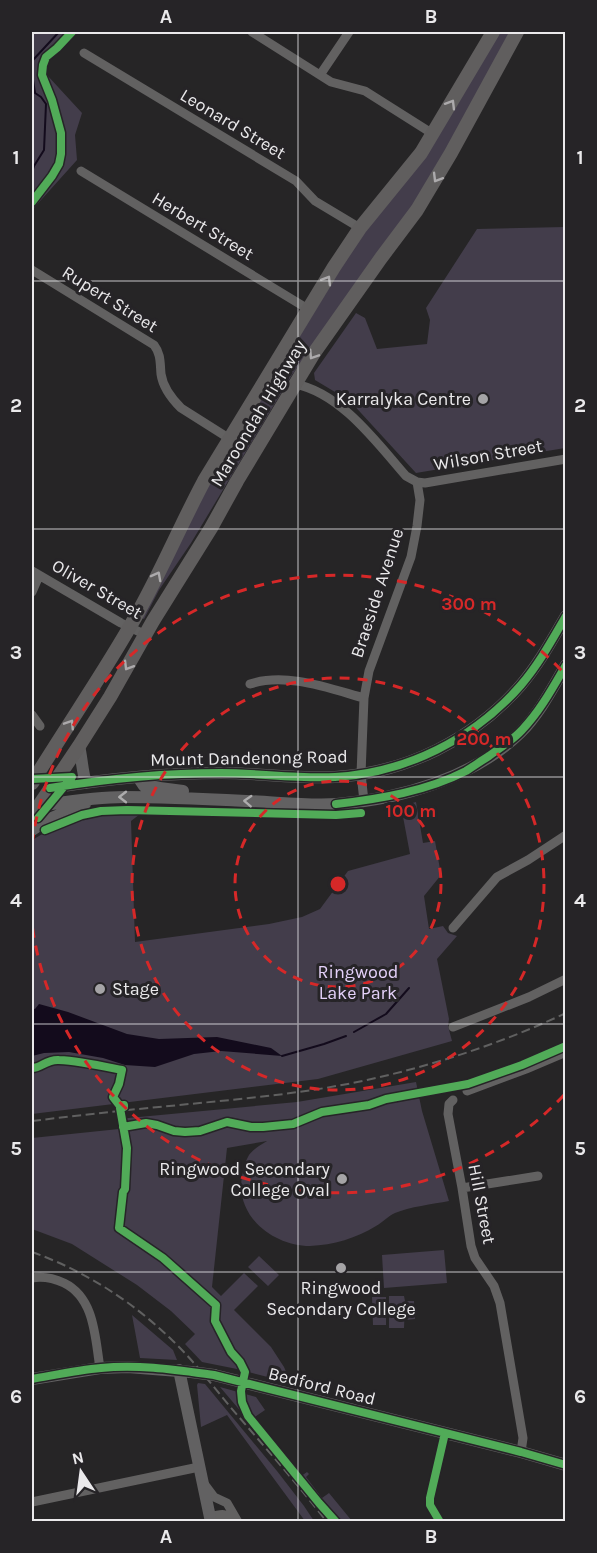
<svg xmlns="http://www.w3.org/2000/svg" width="597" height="1553" viewBox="0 0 597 1553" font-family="Karla,sans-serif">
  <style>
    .green { fill: #433d4b }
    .water { fill: #130b1c }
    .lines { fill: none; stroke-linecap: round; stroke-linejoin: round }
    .stream { stroke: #130b1c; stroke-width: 2 }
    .minor { stroke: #626161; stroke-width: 9 }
    .major { stroke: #626162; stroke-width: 12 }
    .highway { stroke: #605e5e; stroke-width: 14 }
    .rail { stroke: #606060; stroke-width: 2; stroke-dasharray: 9 4.5; stroke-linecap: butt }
    .major-bridge { stroke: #626162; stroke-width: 12 }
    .cycleway-casing { stroke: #262427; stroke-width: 11 }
    .cycleway { stroke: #51ab58; stroke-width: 8 }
    .oneway { stroke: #acaaac }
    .oneway2 { stroke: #adacad }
    .grid { fill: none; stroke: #eae9eb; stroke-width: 1.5; stroke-opacity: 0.55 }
    .ring { fill: none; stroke: #d62828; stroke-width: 3; stroke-dasharray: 10 8 }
    .poi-dot { fill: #a5a4a6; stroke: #262427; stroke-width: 2 }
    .labels { text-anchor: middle; stroke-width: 6; stroke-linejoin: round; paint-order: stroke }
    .street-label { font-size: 18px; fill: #eae9eb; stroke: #262427 }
    .poi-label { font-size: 18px; fill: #eae9eb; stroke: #262427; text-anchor: end }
    .park-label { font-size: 18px; fill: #e4d1f9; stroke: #262427 }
    .centre { fill: #d62828; stroke: #262427; stroke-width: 3 }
    .ring-label { font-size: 18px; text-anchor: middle; font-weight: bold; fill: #d62828; stroke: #262427; stroke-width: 6; stroke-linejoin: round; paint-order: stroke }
    .neatline { fill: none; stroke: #eae9eb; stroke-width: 2 }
    .grid-label { font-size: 20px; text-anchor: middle; font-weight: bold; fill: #eae9eb }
  </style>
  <rect width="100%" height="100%" fill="#262526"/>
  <path class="green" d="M32 32H79L48 59 47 75 82 113 75 135 77 160 32 210Z
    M499 32H510L441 160 412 206 292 375 191 543 159 590 144 619 142 618 201 498 344 263Z
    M565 227V448L416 473 350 401 315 380 314 373 356 313 365 318 377 349 427 344 430 320 426 308 477 229Z
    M416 802 423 843 435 841 441 875 424 896 429 929 443 926 448 933 457 936 437 959 449 1019 448 1026 452 1041 318 1079 32 1114V841L34 839C70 817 102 811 144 811L131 821 135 942 269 924 302 917 320 909 348 871 410 854 401 806Z
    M416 1082 422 1111 449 1201C433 1204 409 1207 395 1213 388 1216 383 1222 376 1226 357 1238 333 1245 310 1246 272 1246 232 1214 243 1172 244 1167 246 1160 249 1155 253 1149 261 1145 267 1141L227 1148 212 1287 221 1296 244 1273 258 1286 234 1310 271 1347 284 1367 291 1383 237 1369 202 1362 185 1344 195 1334 171 1311 137 1285 72 1244 32 1229V1138L119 1129 118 1119 297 1102Z
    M444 1250 447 1283 384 1288 382 1255Z
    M259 1256 279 1275 268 1286 248 1267Z
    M389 1296H404L405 1301H414L415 1319 406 1320 405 1304 404 1328H389Z
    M372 1297H386V1325H373Z
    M132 1315 173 1350 177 1360 140 1358Z
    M198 1383 205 1384 277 1471 304 1506 314 1521H305L227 1415 201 1427 197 1385Z
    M220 1387 256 1397 265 1410 249 1421Z
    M307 1472 309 1474 306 1477 322 1498 329 1493 352 1521H332L297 1479Z"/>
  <path class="water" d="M39 1004 68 1012 127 1034 159 1039 217 1037 271 1048 282 1056 221 1051 194 1054 155 1067 125 1065 103 1058 69 1052 44 1053 32 1056V1008L35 1009Z"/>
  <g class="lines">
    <path class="stream" d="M32 67 33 60 59 32
      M32 74 35 93 41 97 46 104 44 150 34 166 32 172
      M354 1032 386 1014 409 988
      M282 1056 324 1044 346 1036"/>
    <path class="minor" d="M252 32 331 82 365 91 433 134
      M84 53 296 181 315 201 360 228
      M320 75 349 32
      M81 171 308 309
      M32 270 154 345C161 354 160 363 161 374 163 388 172 399 181 408L230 439
      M295 384C341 393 377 443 406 476L417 482 420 500 417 526 411 557 369 671 364 698 361 774 364 801
      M417 482 425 483 566 459
      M32 571 121 623 146 635
      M32 592 39 576
      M250 684C286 672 328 688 364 698
      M32 715 40 726
      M453 928 497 877 528 860 566 835
      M453 1027 529 997 566 979
      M467 1091 526 1069 566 1052
      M453 1100 449 1104 448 1114 462 1188 471 1246 475 1258 494 1286 500 1303 523 1438 521 1452
      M462 1188 538 1176
      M32 1278C44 1276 53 1278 64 1283 95 1298 95 1338 100 1368
      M205 1485 214 1497 227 1503 238 1522
      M32 1502 199 1467
      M210 1517C223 1513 225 1513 236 1522
      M440 1522 430 1505V1498L445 1433"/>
    <path class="major" d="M79 746C82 758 82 771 86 783
      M138 777 144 786 183 791
      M50 788C106 779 164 773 221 773 259 773 297 779 335 777 406 773 474 739 521 685 539 664 552 640 566 616
      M38 806C66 802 95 797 124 797 164 797 206 799 246 801 276 802 307 806 337 804 401 799 473 778 520 733 539 714 552 689 566 665
      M32 830 47 820 85 804
      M179 1370 211 1522
      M214 1375 521 1452 566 1465
      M32 1379 100 1368 128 1367 191 1372"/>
    <path class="highway" d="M32 783C66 727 104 673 136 616 161 572 180 526 204 481L334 267 360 228 421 153 493 32
      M32 816 79 746 110 697 153 621 211 528 237 481 314 353 381 258 417 210 451 153 517 32"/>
    <path class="rail" d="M32 1121C74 1116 116 1111 159 1107 228 1100 298 1095 367 1080 435 1065 502 1043 566 1013
      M32 1252C85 1271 132 1301 173 1341 197 1364 217 1392 239 1417 269 1452 299 1486 327 1522"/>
    <path class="major-bridge" d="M191 1372 214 1375"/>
    <g class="cycleway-casing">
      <path id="cycleway" d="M32 202 52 176 59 164 61 154V133L52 100 42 75 43 65 46 57 57 48 72 32
        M32 779 72 777 38 818
        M50 788C106 779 164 773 221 773 259 773 297 779 335 777 406 773 474 739 521 685 539 664 552 640 566 616
        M336 804C380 799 427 791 466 771 474 766 481 761 489 756 500 748 513 740 522 730 540 711 552 689 566 665
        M45 830 82 815 101 811 127 810 336 815 361 813
        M32 1068C42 1068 46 1059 59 1060 80 1061 102 1066 122 1070L119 1084 113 1097 120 1106 124 1105V1107L120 1108 127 1148 125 1189 123 1192 119 1228 163 1258 216 1305 215 1321 231 1352 240 1362 245 1372 241 1391 242 1402 248 1416 319 1503 336 1522
        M123 1127 146 1123 157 1125 174 1131 185 1132 200 1131 227 1122 251 1127H263L293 1124 322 1112 369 1105 386 1099 468 1084 522 1065 566 1046
        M32 1379C55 1375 78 1370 101 1368 139 1364 177 1370 214 1375L521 1452 566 1465
        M440 1522 430 1505V1498L445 1433"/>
    </g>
    <use href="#cycleway" class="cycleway"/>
  </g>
  <defs><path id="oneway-chevron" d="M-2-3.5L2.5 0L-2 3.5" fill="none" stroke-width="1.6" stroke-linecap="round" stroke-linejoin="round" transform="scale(1.5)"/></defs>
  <g class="oneway">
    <use href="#oneway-chevron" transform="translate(451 104) rotate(-59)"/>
    <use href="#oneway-chevron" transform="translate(437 178) rotate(121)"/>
    <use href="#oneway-chevron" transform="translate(327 280) rotate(-59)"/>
    <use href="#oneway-chevron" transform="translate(313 355) rotate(123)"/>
    <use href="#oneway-chevron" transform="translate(157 576) rotate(-62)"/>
    <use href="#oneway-chevron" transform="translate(128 666) rotate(121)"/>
    <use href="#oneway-chevron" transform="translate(70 724) rotate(-57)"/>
  </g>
  <g class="oneway2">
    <use href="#oneway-chevron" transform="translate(123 797) rotate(180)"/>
    <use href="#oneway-chevron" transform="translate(248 801) rotate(-177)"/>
  </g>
  <path class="grid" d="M298 32V1522M32 281H566M32 529H566M32 777H566M32 1024H566M32 1272H566"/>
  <g class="ring">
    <circle cx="338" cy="884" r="103"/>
    <circle cx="338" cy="884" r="206"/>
    <path d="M564 1095A309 309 0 0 1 32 924M32 844A309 309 0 0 1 564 673"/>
  </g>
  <g class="poi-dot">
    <circle cx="483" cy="399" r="6"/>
    <circle cx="100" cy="989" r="6"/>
    <circle cx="342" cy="1179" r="6"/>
    <circle cx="341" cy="1268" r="6"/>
  </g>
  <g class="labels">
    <g class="street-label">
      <text transform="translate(233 124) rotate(31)" y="6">Leonard Street</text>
      <text transform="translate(203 226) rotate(31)" y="6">Herbert Street</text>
      <text transform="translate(110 299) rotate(32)" y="6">Rupert Street</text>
      <text transform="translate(258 413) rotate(-59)" y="6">Maroondah Highway</text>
      <text transform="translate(488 455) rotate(-10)" y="6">Wilson Street</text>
      <text transform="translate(97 589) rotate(30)" y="6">Oliver Street</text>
      <text transform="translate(377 593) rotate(-72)" y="6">Braeside Avenue</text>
      <text transform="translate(249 758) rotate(-1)" y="6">Mount Dandenong Road</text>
      <text transform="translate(482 1204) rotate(79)" y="6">Hill Street</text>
      <text transform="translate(322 1386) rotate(14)" y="6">Bedford Road</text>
    </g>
    <g class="poi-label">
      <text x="471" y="405">Karralyka Centre</text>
      <text x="112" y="995" text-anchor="start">Stage</text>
      <text x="330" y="1175">Ringwood Secondary<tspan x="330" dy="21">College Oval</tspan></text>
      <text x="341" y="1294" text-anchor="middle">Ringwood<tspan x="341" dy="21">Secondary College</tspan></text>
    </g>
    <g class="park-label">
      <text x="358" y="978">Ringwood<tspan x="358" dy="21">Lake Park</tspan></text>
    </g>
  </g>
  <circle cx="338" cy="884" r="9" class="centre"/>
  <g class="ring-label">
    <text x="469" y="610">300 m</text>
    <text x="484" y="745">200 m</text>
    <text x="411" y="817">100 m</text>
  </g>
  <rect width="597" height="1553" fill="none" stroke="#262427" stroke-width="66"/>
  <g transform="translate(81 1472) rotate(347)" stroke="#262427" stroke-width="4.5" paint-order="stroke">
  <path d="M0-4.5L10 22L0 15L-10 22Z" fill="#eae9eb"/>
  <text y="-9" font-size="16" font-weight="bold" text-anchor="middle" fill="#eae9eb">N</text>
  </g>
  <rect x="33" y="33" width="531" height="1487" class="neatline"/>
  <g class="grid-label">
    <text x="166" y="23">A</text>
    <text x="431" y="23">B</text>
    <text x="16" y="164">1</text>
    <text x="580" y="164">1</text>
    <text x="16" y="412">2</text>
    <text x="580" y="412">2</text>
    <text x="16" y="659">3</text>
    <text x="580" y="659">3</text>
    <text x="16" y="907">4</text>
    <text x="580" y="907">4</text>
    <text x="16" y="1155">5</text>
    <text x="580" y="1155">5</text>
    <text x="16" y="1403">6</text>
    <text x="580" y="1403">6</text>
    <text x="166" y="1543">A</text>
    <text x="431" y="1543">B</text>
  </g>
</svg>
